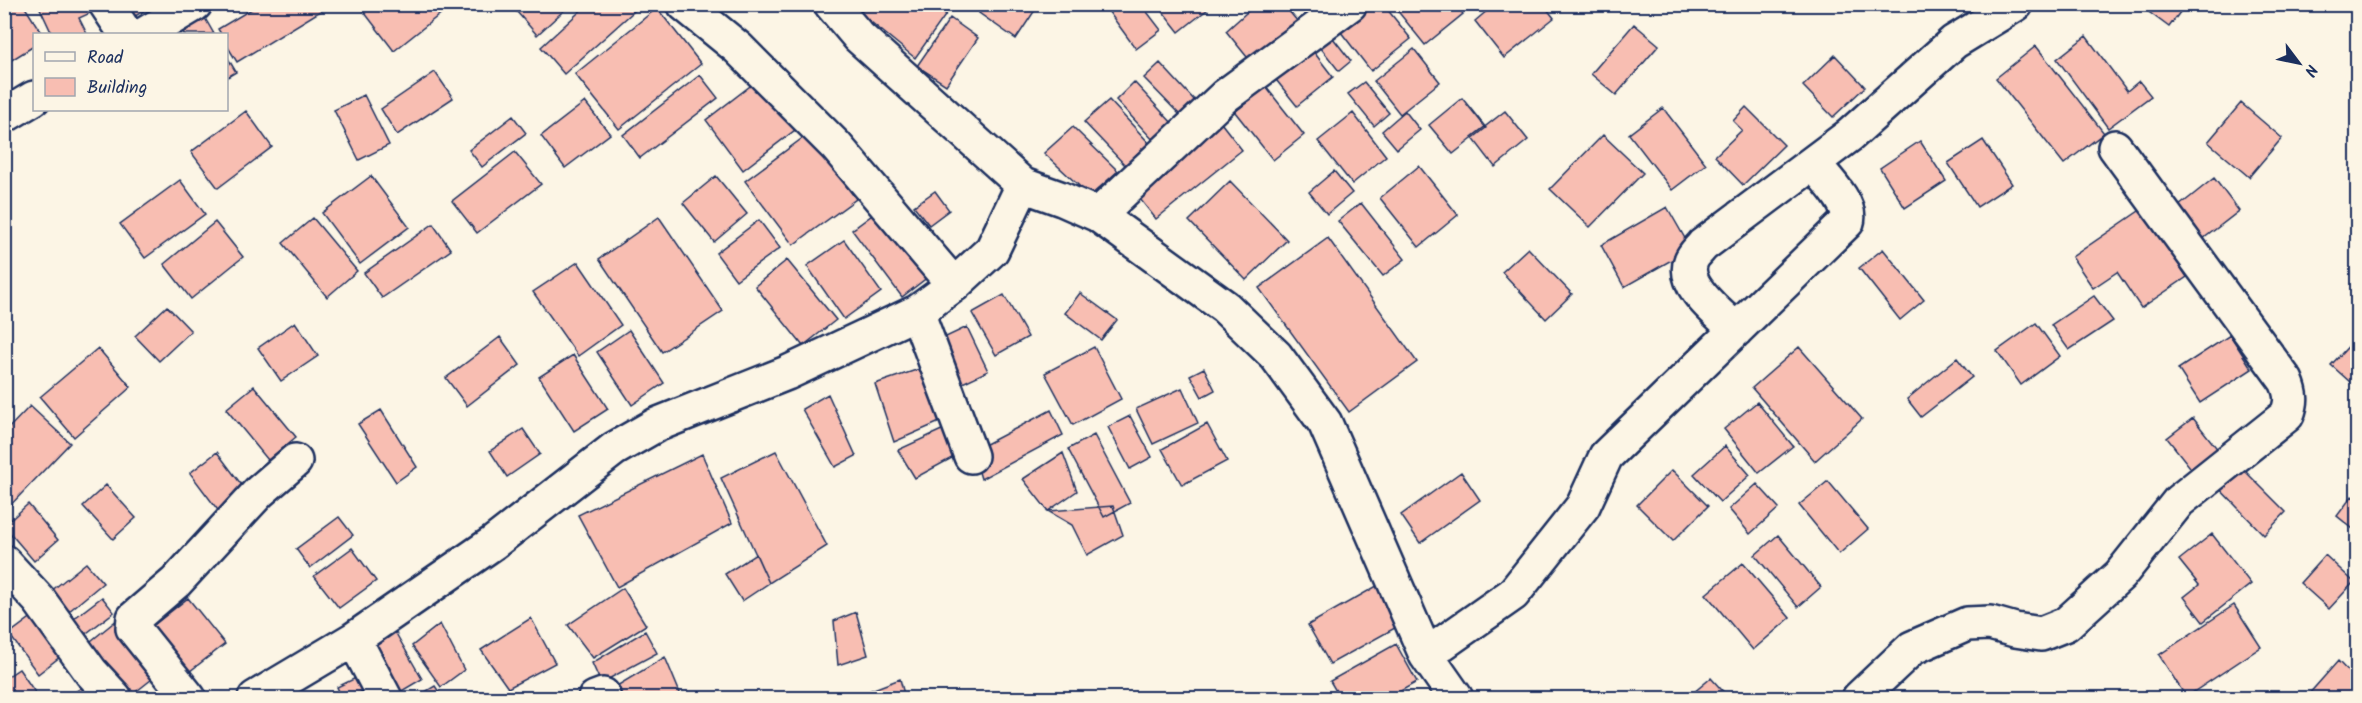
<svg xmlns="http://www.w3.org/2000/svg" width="2362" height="703" viewBox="0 0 2362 703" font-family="Kalam,sans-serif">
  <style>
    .building { fill: #f8beb2; stroke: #1b2f5e; stroke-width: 1.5 }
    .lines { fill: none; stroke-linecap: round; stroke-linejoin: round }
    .minor-casing { stroke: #1b2f5e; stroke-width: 38 }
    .minor { stroke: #fcf5e5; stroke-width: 33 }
  </style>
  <rect width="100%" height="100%" fill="#fcf5e5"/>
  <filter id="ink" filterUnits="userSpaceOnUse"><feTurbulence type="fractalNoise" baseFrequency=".0167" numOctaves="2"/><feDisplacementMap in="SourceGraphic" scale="12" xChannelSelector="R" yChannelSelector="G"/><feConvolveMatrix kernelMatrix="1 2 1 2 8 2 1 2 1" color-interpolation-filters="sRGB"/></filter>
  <g filter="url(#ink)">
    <path class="building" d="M4 4H23L42 34H34V46L10 61 4 52Z
      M38 4H94L97 10 79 18 87 34H52Z
      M124 4H155L132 18Z
      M260 4H321L324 9 237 62 226 44V34H221L218 29Z
      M358 4H453L394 51Z
      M510 4H571L537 35Z
      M588 4H642L564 74 541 47Z
      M867 4H949L952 6 915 58 860 13Z
      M985 4H1039L1016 39 979 13Z
      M1103 4H1141L1161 30 1136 49Z
      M1157 4H1212L1213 5 1179 32Z
      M1256 4H1283L1298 22 1251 62 1226 31Z
      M1365 4H1383L1411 39 1371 71 1337 27Z
      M1392 4H1456L1463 14 1425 45Z
      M1495 4H1543L1554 18 1504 58 1475 21Z
      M2138 4H2186L2169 27Z
      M657 8 701 64 619 129 575 74Z
      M202 13 214 34H184L179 26Z
      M950 18 978 38 946 85 917 66Z
      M1634 24 1659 45 1616 95 1591 74Z
      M1329 33 1351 61 1339 71 1317 43Z
      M2086 36 2127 91 2139 81 2151 96 2108 128 2057 59Z
      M2036 46 2104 133 2064 164 1996 78Z
      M1310 47 1333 77 1297 106 1273 76Z
      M1414 49 1440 82 1400 114 1374 81Z
      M226 55 236 72 226 78Z
      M1835 55 1865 87 1833 117 1803 86Z
      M1160 63 1196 102 1181 116 1144 78Z
      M435 72 453 98 397 135 381 109Z
      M700 75 718 98 640 158 623 135Z
      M758 80 795 130 743 170 706 120Z
      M1134 82 1173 124 1155 142 1116 100Z
      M1364 82 1389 113 1374 126 1348 94Z
      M1266 87 1304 135 1273 160 1235 112Z
      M364 95 389 145 359 160 334 110Z
      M1462 98 1486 128 1453 154 1429 125Z
      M1109 100 1149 143 1125 165 1084 122Z
      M585 102 610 134 565 168 541 136Z
      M2241 103 2282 138 2249 177 2208 142Z
      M1746 107 1784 145 1743 185 1715 156 1742 130 1733 121Z
      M1663 108 1706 164 1672 190 1629 134Z
      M246 111 272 147 218 188 191 152Z
      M1405 111 1420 130 1397 149 1382 131Z
      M1505 111 1528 140 1495 167 1472 137Z
      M1353 113 1386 156 1352 184 1318 141Z
      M513 116 526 133 482 167 469 150Z
      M1218 119 1242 150 1156 219 1132 189Z
      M1073 127 1118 171 1090 196 1044 153Z
      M808 134 856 199 793 245 745 181Z
      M1603 135 1643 173 1590 227 1550 189Z
      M1983 140 2012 184 1977 207 1948 163Z
      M1920 141 1946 181 1905 208 1880 168Z
      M515 152 541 184 477 233 452 201Z
      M1419 166 1458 215 1419 247 1380 198Z
      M1334 171 1352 193 1327 214 1309 192Z
      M371 176 409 227 360 264 322 213Z
      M716 176 747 214 714 242 683 203Z
      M2214 178 2239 211 2199 242 2174 210Z
      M180 180 205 214 145 258 120 224Z
      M1230 181 1287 240 1246 280 1189 221Z
      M935 191 949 210 929 225 914 206Z
      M1361 203 1405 259 1383 276 1338 221Z
      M883 207 933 273 902 297 852 230Z
      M1667 207 1691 249 1624 287 1601 245Z
      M2142 209 2187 277 2141 308 2117 272 2093 288 2072 257Z
      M659 217 723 311 662 352 599 259Z
      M313 218 357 271 327 297 283 243Z
      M759 220 780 248 736 280 716 253Z
      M215 222 243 257 191 299 164 264Z
      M433 224 451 250 382 298 364 273Z
      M1328 238 1417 362 1349 412 1259 288Z
      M844 240 881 292 844 319 807 266Z
      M1528 248 1572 294 1546 319 1502 272Z
      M1883 249 1924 300 1900 320 1859 268Z
      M787 260 836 320 803 346 755 286Z
      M578 262 621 325 578 356 533 292Z
      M1080 293 1117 320 1101 340 1065 313Z
      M1004 295 1028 337 996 355 972 313Z
      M2094 296 2113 321 2069 350 2051 325Z
      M167 306 191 331 159 361 135 336Z
      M295 322 318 356 281 381 258 348Z
      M2036 323 2060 356 2021 385 1997 351Z
      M967 327 988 371 952 388 931 344Z
      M629 330 664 383 632 405 597 352Z
      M2230 335 2252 369 2200 403 2178 369Z
      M2358 336V389L2331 365Z
      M500 337 520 365 467 406 446 378Z
      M1094 347 1121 399 1073 425 1045 373Z
      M1799 347 1862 419 1815 461 1752 388Z
      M98 348 131 387 74 437 40 397Z
      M573 355 608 409 574 431 539 377Z
      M1957 358 1972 377 1921 417 1907 399Z
      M931 365 942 421 894 442 875 384Z
      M1204 368 1215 390 1202 397 1190 375Z
      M254 386 296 437 268 460 226 409Z
      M1182 388 1198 423 1153 444 1136 409Z
      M828 394 856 456 835 467 802 409Z
      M1757 402 1793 446 1759 473 1724 429Z
      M30 406 70 443 4 512V433Z
      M381 410 417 467 396 482 358 424Z
      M1051 410 1063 435 981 479 973 451Z
      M1130 416 1152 457 1130 469 1108 427Z
      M2193 418 2223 456 2197 476 2167 438Z
      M1207 424 1227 461 1182 485 1162 449Z
      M946 428 963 452 915 478 898 450Z
      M523 429 540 454 507 477 490 451Z
      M1094 435 1130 503 1104 517 1068 449Z
      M1725 446 1750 475 1720 502 1694 474Z
      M776 451 827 546 769 583 721 478Z
      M217 452 247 492 220 513 190 473Z
      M1063 453 1077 491 1048 511 1023 479Z
      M702 454 732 523 617 587 578 515Z
      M2239 465 2286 512 2264 535 2214 483Z
      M1672 470 1708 506 1673 541 1637 505Z
      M1461 472 1480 500 1420 543 1401 515Z
      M1828 481 1868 529 1839 554 1799 505Z
      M1757 484 1779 508 1750 534 1729 509Z
      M106 485 136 518 113 539 83 506Z
      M2352 496 2358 501V533L2337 516Z
      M28 504 58 540 34 561 4 526Z
      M1113 506 1123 535 1087 555 1072 525 1048 511Z
      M339 517 353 535 310 568 296 549Z
      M2212 534 2251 584 2203 622 2184 597 2199 585 2179 560Z
      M1778 535 1821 587 1798 607 1755 555Z
      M352 548 376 581 339 608 314 576Z
      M756 554 769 583 742 601 725 574Z
      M2325 555 2354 582 2329 609 2300 583Z
      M86 563 103 583 68 612 51 591Z
      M1743 563 1790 618 1753 650 1706 594Z
      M1382 583 1404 623 1330 664 1308 625Z
      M623 588 646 625 593 658 568 625Z
      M102 597 114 612 79 639 68 623Z
      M188 598 225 644 181 678 145 632Z
      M2234 605 2261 647 2186 697 2159 655Z
      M41 610 70 649 38 674 9 634Z
      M856 612 868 655 838 665 834 621Z
      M531 618 555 663 508 688 481 650Z
      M118 619 161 672 128 698 81 649Z
      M440 624 464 670 441 687 412 646Z
      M394 630 422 679 395 695 367 646Z
      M645 631 657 653 601 683 592 663Z
      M1396 644 1417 682 1388 698H1340L1330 681Z
      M665 657 682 698H620L615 687Z
      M2338 661 2358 682V698H2312L2308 695Z
      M19 669 39 698H4V679Z
      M362 675 373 698H342L337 687Z
      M1711 678 1729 698H1687Z
      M900 679 905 698H850Z
      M89 682 102 698H67Z
      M435 686 443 698H415Z"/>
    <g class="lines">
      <g class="minor-casing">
        <path id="minor" d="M106 4 126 34
          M684 4 738 48 836 146 954 285
          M831 4 859 37 1023 185 1062 199 1098 215 1225 307 1276 356 1325 423 1426 655 1456 698
          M145 34 195 4
          M4 116 34 98
          M1098 215 1225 96 1350 4
          M917 312 971 456
          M1736 330C1720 314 1681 286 1691 261 1693 255 1699 250 1703 245L1850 135 1954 42 2016 4
          M4 562 39 600 91 672 115 698
          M354 639 385 698
          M1426 655 1513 594 1583 506 1606 456 1847 222C1853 204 1824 177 1813 163
          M189 698 133 628 134 618 176 582 259 492 295 461
          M255 698 354 639 493 543 614 449 656 425 787 373 917 312 954 285 992 250 1023 185
          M595 698 603 695
          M1859 698 1912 648 1967 624 1990 623 2015 630 2041 634 2066 624 2120 575 2179 501 2287 415C2292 402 2292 395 2286 381L2115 147"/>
      </g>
      <use href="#minor" class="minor"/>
    </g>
  </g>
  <rect width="2362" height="703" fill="none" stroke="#fcf5e5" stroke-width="24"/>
  <rect x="12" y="12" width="2338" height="679" fill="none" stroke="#1b2f5e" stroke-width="2" filter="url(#ink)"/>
  <rect x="33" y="33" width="195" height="78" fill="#fcf5e5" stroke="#a2a6af" stroke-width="1.5"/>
  <rect x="45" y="52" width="30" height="9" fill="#fcf5e5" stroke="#a2a6af" stroke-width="1.5"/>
  <text x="87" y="63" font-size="18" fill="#1b2f5e">Road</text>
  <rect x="45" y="78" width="30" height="18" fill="#f8beb2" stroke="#a2a6af" stroke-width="1.5"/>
  <text x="87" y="93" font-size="18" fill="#1b2f5e">Building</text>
  <g transform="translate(2299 63) rotate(122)" stroke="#fcf5e5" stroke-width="4.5" paint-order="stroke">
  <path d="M0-4.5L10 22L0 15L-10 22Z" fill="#1b2f5e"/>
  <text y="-9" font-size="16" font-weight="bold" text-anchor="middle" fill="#1b2f5e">N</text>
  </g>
</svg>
